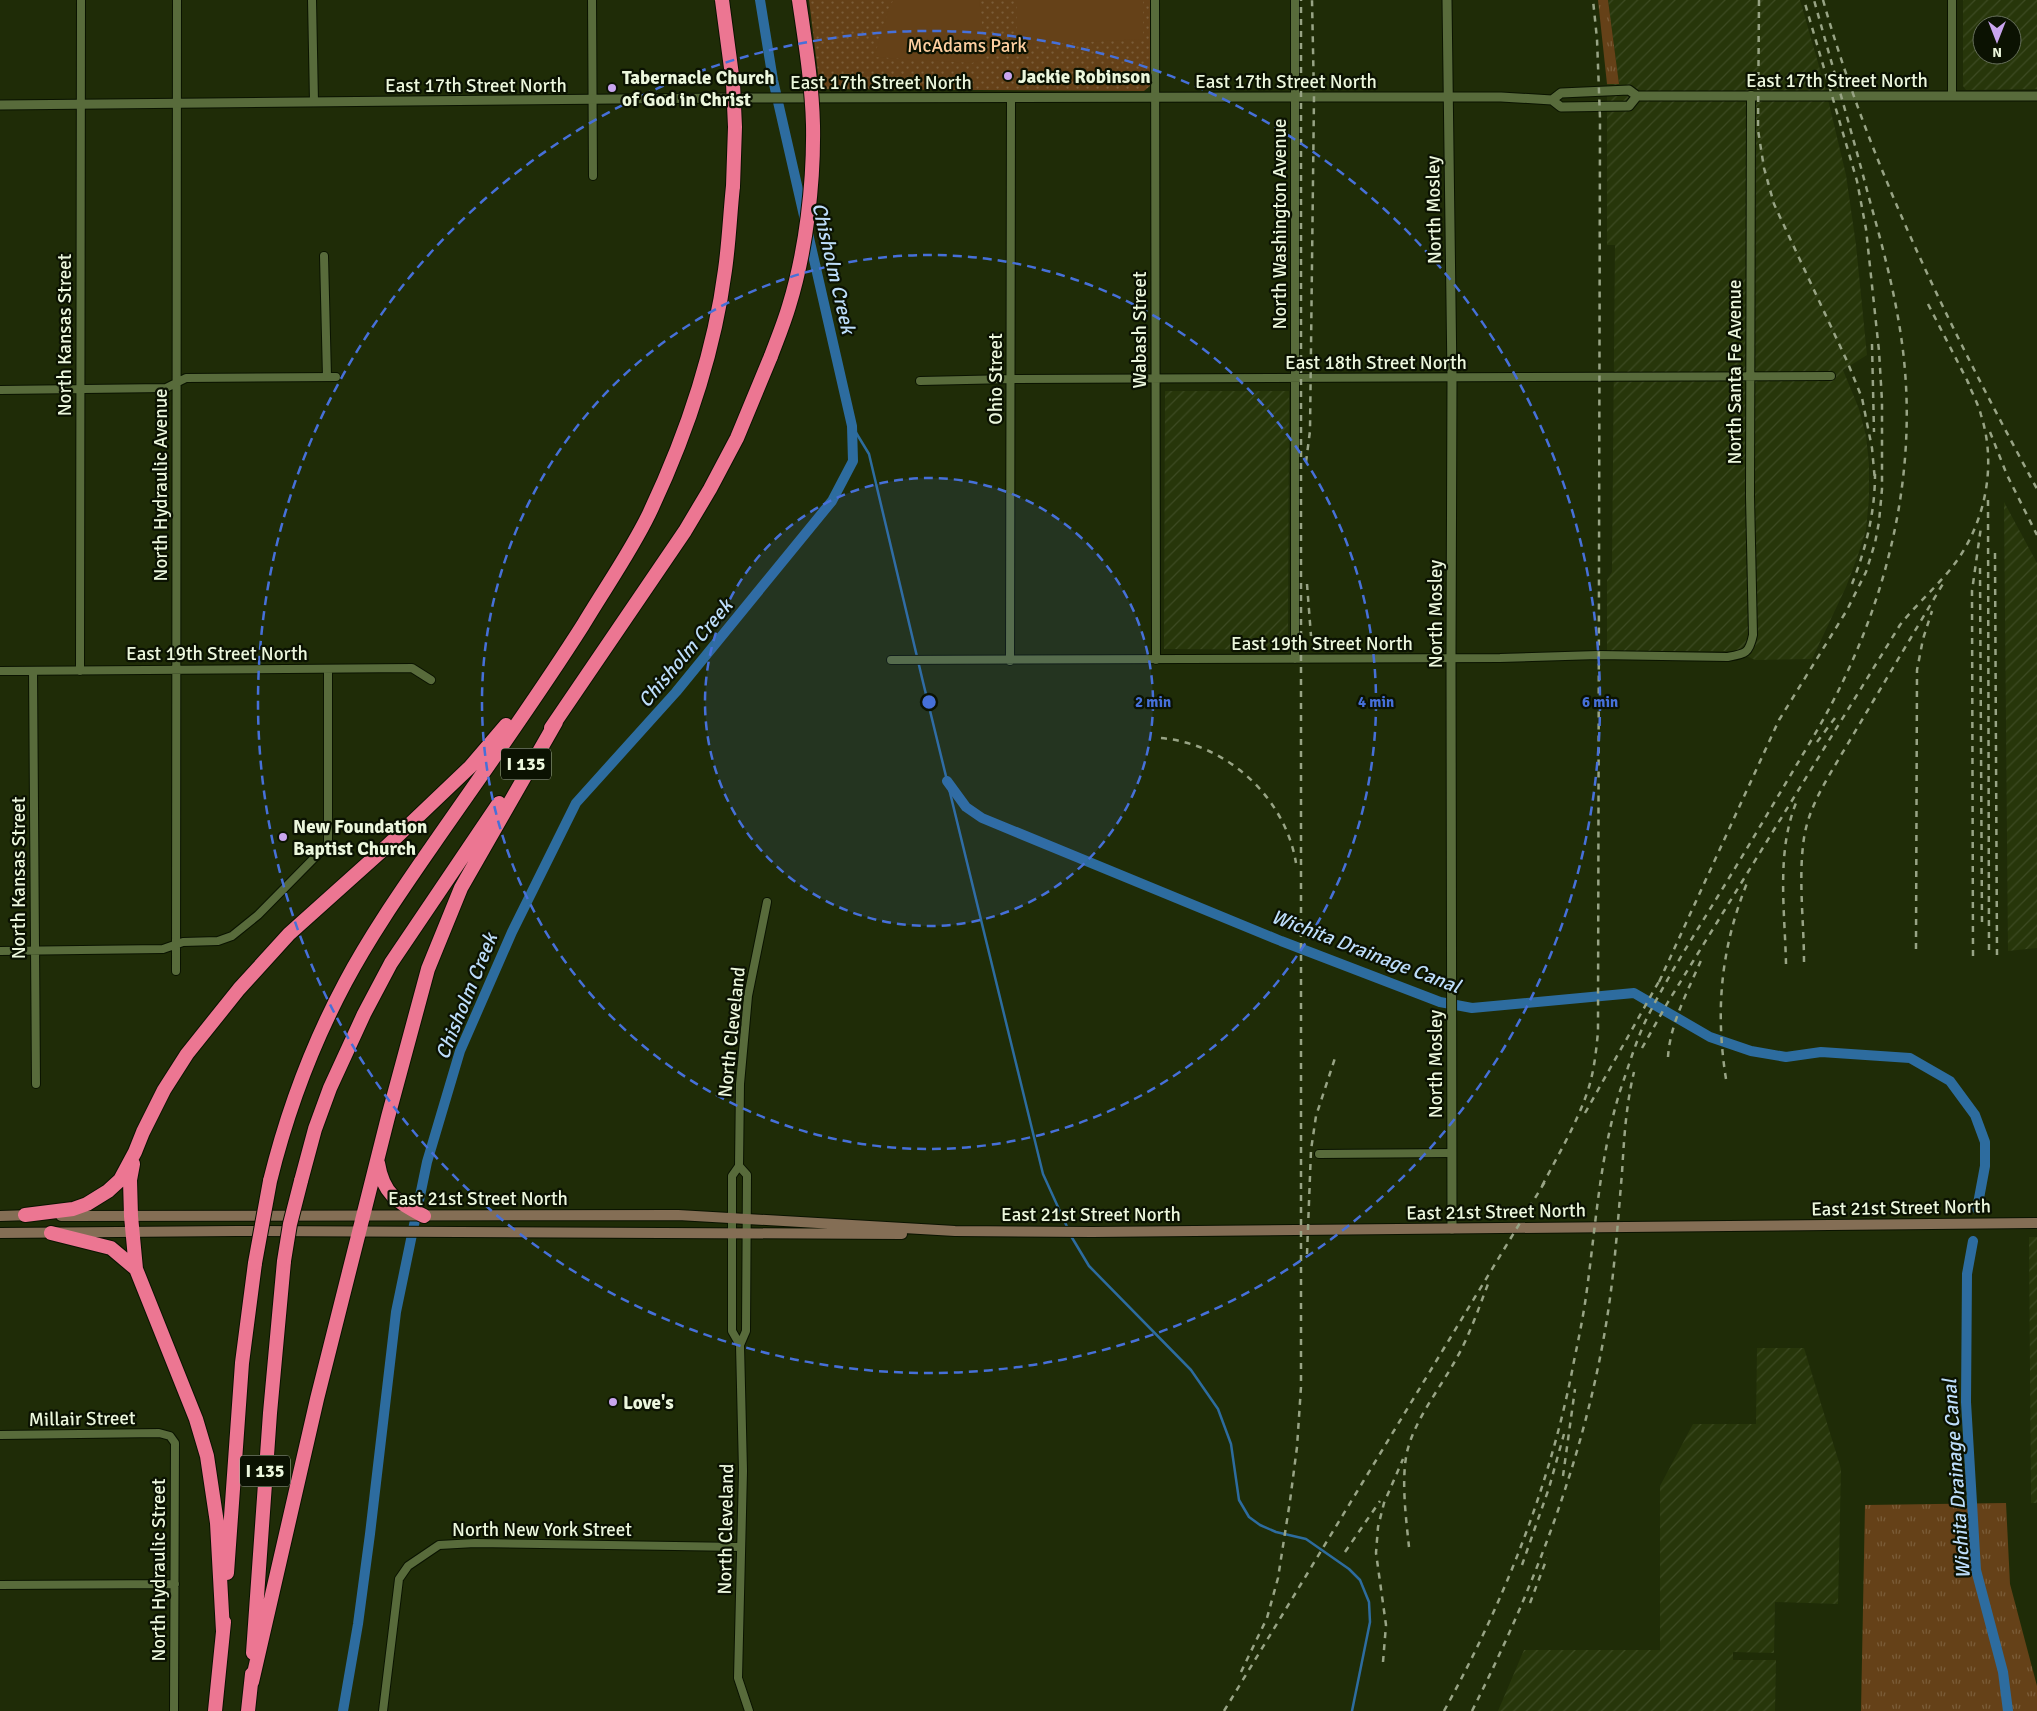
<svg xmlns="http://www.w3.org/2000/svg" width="2037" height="1711" viewBox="0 0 2037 1711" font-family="Signika,sans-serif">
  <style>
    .industrial { fill: url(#industrial-furrows); fill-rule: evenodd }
    .grass { fill: url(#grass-tufts) }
    .park { fill: url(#park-dots) }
    .pitch { fill: #654118 }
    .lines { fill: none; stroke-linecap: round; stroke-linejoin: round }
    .stream { stroke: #2d6c9f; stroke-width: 2.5 }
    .canal { stroke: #2d6c9f; stroke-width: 10 }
    .minor-casing { stroke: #0a1300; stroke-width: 10 }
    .tertiary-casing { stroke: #0a1300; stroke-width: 11 }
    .secondary-casing { stroke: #0a1300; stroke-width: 12 }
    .motorway-casing { stroke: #0a1300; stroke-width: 16 }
    .minor { stroke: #586b3b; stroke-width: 8 }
    .tertiary { stroke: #586b3b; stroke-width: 9 }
    .secondary { stroke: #846e55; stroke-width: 10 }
    .motorway { stroke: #ec7692; stroke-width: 14 }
    .rail { stroke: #98a485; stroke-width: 2.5; stroke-dasharray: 6 6; stroke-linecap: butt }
    .motorway-bridge-casing { stroke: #0a1300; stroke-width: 16; stroke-linecap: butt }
    .motorway-bridge { stroke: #ec7692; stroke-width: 14 }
    .ring { fill: none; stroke: #4670d9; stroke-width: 2.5; stroke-dasharray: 9 6 }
    .poi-dot { fill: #c9a5ee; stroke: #0b1202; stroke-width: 2 }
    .labels { text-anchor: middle; stroke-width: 4.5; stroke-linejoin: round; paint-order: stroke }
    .shield { fill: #0b1202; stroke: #a8b29b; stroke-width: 1 }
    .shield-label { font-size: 18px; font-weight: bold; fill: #ecf7dd }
    .park-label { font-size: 19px; fill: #fecfa1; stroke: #0b1202 }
    .poi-label { font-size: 19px; font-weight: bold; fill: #ecf7dd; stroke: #0b1202; text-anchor: start }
    .street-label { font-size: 19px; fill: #ecf7dd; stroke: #0b1202 }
    .water-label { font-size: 20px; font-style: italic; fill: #bdddfa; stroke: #0b1202 }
    .centre { fill: #4670d9; stroke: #0b1202; stroke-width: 2.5 }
    .ring-label { font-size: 15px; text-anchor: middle; font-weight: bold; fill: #4670d9; stroke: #0b1202; stroke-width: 4.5; stroke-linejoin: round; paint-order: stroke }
  </style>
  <defs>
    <pattern id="industrial-furrows" width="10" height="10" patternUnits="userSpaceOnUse" patternTransform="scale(1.25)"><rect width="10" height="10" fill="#27360a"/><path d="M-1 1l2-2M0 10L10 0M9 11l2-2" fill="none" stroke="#3c4a22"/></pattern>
    <pattern id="grass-tufts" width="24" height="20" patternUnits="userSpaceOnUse" patternTransform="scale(1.25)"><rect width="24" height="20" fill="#654118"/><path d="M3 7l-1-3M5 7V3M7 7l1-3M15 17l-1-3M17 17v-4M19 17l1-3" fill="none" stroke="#7b5d39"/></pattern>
    <pattern id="park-dots" width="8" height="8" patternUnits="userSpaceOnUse" patternTransform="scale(1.25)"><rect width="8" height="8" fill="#654118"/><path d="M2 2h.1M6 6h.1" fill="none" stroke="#7b5d39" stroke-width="1.8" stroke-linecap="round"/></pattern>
  </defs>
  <rect width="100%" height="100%" fill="#1f2c07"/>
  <path class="industrial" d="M1608 0H1800L1825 87 1846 175 1856 245 1867 355 1843 370 1859 409 1866 436 1869 464V498L1866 530 1858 555 1846 587 1812 659 1755 660 1737 651H1607V580L1612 572 1615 245H1607V84H1619Z
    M1963 0H2037V89L1966 90 1963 86ZM1982 25H2012V55H1982Z
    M1165 391H1289L1288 650 1164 649Z
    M2004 502 2037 563V948L2008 951Z
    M2029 1237H2037V1503H2031Z
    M1757 1348H1804L1841 1469 1838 1604 1775 1602 1774 1653 1733 1652V1660H1776L1775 1711H1498L1524 1650H1660V1486L1693 1424H1756Z"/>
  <path class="grass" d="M1598 0H1608L1619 84H1607Z
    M2006 1503 2010 1584 2037 1686V1711H1861L1865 1505Z"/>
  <path class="park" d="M809 0H1150V86L1144 91 820 89Z"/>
  <path class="pitch" d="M894 0H979C982 18 985 43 978 61L972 63 874 57 890 5Z
    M1017 0H1143V39L1030 45 1020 43 1017 39Z"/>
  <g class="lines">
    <path class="stream" d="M852 426 869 454 923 682 1043 1174 1068 1229
      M1071 1236 1089 1266 1191 1370 1218 1409 1231 1444 1239 1500 1249 1517 1260 1525 1276 1532 1306 1539 1349 1569 1360 1580 1369 1602 1370 1622 1352 1711"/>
    <path class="canal" d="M947 781 966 807 982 818 1281 941 1440 1002 1472 1008 1634 993 1710 1037 1751 1051 1786 1057 1821 1052 1910 1058 1950 1081 1975 1115 1985 1142V1166L1977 1209
      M1973 1241 1967 1274 1966 1402 1976 1570 2003 1672 2008 1711
      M343 1711 358 1624 370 1534 396 1312 427 1162 460 1051 512 932 576 803 676 692 832 501 853 461 852 426 773 80 760 0"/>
    <g class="minor-casing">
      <path id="minor" d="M312 0 314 102
        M592 0 593 176
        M1155 0 1156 660
        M1295 0V659
        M1952 0V96
        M324 256 327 377
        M920 381 1012 379 1831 376
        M0 390 166 388 186 378 336 377
        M891 660 1500 658 1598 655 1727 657C1745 654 1749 654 1753 635L1750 497 1751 95
        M1010 661 1011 98
        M0 671 412 668 431 680
        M33 671 36 1084
        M80 671 81 0
        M0 951 163 949 183 942 218 941 232 936 258 915 328 844V669
        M176 971 177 0
        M1319 1154 1452 1153
        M739 1166 747 1175 746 1331 740 1345
        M0 1435 159 1433 170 1436 175 1443 174 1711
        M0 1585 175 1584
        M383 1711 399 1579 408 1566 439 1545 475 1543 741 1547
        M749 1711 738 1678 743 1471 740 1345 732 1331V1176L739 1166 740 1084 748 996 767 902"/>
    </g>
    <g class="tertiary-casing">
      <path id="tertiary" d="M1447 0 1452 378 1451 658 1452 1229
        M1552 100 1561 93 1629 90 1637 96H2037
        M0 105 728 98 1314 97H1501L1552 100 1561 107 1629 106 1637 96"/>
    </g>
    <g class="secondary-casing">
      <path id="secondary" d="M0 1216 31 1215
        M61 1216 678 1215 955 1231 1092 1232 2037 1223
        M0 1233 236 1231 902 1234"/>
    </g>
    <g class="motorway-casing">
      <path id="motorway" d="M551 728 685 531 710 489 737 438 771 356
        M378 1163C383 1194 397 1202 424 1216
        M133 1164 130 1180 131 1216 136 1269 196 1419 207 1456 217 1523 223 1631
        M270 1181C287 1112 312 1045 345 983 371 934 404 887 435 842 485 770 536 699 583 625 605 588 630 553 649 514 685 438 714 354 725 270 729 242 730 214 733 186
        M301 1181 315 1129 330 1088 364 1014 391 963 499 803
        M25 1215 73 1209 87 1204 108 1191 120 1180 135 1152 143 1132 164 1090 187 1054 239 989 289 934 386 847 470 767 506 725
        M51 1233 111 1248 136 1269
        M227 1573 242 1363 255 1263
        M253 1653 270 1413 284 1261
        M252 1682 317 1399 388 1117 428 969 461 888 556 722
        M215 1711 224 1622
        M248 1711 252 1674"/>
    </g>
    <use href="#minor" class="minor"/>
    <use href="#tertiary" class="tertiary"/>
    <use href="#secondary" class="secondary"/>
    <use href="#motorway" class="motorway"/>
    <path class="rail" d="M1759 0 1758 130 1764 168 1774 204 1847 361 1862 398 1872 448 1875 481
      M1823 0C1872 172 1952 332 2037 489
      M1928 304 1969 384
      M1872 344 1874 432
      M1990 432 2007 475 2037 535
      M1306 462 1310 431 1314 97 1312 0
      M1988 500 1989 956
      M1995 553 1997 956
      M1980 568 1982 926
      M1307 584 1311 636
      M1852 584C1866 548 1875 513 1875 474
      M1161 738C1227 744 1285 797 1296 863
      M1817 742 1838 714
      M1916 949 1917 670 1923 639 1932 611
      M1973 956 1972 591 1981 527
      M1804 962C1804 922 1798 878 1804 838 1808 812 1821 789 1834 767L1944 582
      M1786 964C1785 912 1776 853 1796 803
      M1659 982 1779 720 1847 610 1866 572 1875 543 1879 522 1882 489V401L1879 351 1866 229 1857 181 1804 0
      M1642 1048 1668 1002 1900 625C1915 606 1933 590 1949 571 1984 529 1998 468 1981 415 1978 403 1971 391 1967 380
      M1668 1057C1670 1023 1689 989 1702 958
      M1726 1079C1715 1010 1721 948 1747 883
      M1585 1113 1662 976
      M1542 1186C1558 1155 1576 1125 1587 1093 1594 1073 1596 1052 1598 1032L1600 118 1597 39 1593 0
      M1307 1254 1311 1150 1316 1116 1336 1055
      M1563 1476 1575 1389
      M1409 1547C1406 1518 1401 1480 1407 1452 1415 1419 1439 1390 1455 1361 1469 1337 1478 1310 1488 1284
      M1345 1552 1380 1501
      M1522 1565 1549 1488 1564 1434
      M1530 1603 1547 1558
      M1383 1662 1386 1625 1376 1553 1378 1527 1384 1503 1403 1459
      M1241 1672 1267 1618 1278 1578 1290 1501 1297 1447 1301 1387V0
      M1224 1711 1546 1180
      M1444 1711C1504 1602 1551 1484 1574 1361 1579 1337 1584 1313 1587 1289 1596 1223 1600 1156 1620 1091 1628 1068 1635 1044 1645 1022 1666 979 1693 937 1718 896 1750 844 1781 791 1812 739 1884 618 1922 477 1901 336 1894 288 1881 241 1868 194 1851 129 1832 65 1814 0
      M1472 1711C1535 1586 1587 1451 1608 1312 1615 1266 1618 1219 1622 1173 1624 1139 1626 1105 1634 1072"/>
    <g class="motorway-bridge-casing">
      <path id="motorway-bridge" d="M722 0 733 83 735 127 733 186
        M771 356C777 340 784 323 789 306 806 251 814 183 813 125 812 83 805 41 799 0
        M284 1261 290 1224 301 1181
        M255 1263 270 1181"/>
    </g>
    <use href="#motorway-bridge" class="motorway-bridge"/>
  </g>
  <circle cx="929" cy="702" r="224" fill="#4670d9" fill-opacity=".12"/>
  <g class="ring">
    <circle cx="929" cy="702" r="224"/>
    <circle cx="929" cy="702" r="447"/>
    <circle cx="929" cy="702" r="671"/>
  </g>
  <g class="poi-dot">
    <circle cx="1008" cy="76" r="5"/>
    <circle cx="612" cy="88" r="5"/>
    <circle cx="283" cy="837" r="5"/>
    <circle cx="613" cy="1402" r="5"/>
  </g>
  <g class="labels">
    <g class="shield">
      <rect x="501" y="748.5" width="50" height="31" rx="4"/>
      <rect x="240" y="1455.5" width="50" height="31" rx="4"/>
    </g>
    <g class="shield-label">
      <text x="526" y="770">I 135</text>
      <text x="265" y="1477">I 135</text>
    </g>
    <g class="park-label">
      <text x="967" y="52">McAdams Park</text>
    </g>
    <g class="poi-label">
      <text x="1018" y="83">Jackie Robinson</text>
      <text x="622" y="84">Tabernacle Church<tspan x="622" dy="22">of God in Christ</tspan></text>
      <text x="293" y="833">New Foundation<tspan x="293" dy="22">Baptist Church</tspan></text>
      <text x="623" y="1409">Love's</text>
    </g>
    <g class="street-label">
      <text x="1837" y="87">East 17th Street North</text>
      <text x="1286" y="88">East 17th Street North</text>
      <text x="881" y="89">East 17th Street North</text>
      <text x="476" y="92">East 17th Street North</text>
      <text transform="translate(1433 210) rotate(-91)" y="7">North Mosley</text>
      <text transform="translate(1279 224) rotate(-90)" y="7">North Washington Avenue</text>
      <text transform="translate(1139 330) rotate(-90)" y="7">Wabash Street</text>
      <text transform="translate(64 335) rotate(-90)" y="7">North Kansas Street</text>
      <text x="1376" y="369">East 18th Street North</text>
      <text transform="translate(1734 372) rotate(-90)" y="7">North Santa Fe Avenue</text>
      <text transform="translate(995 379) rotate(-90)" y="7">Ohio Street</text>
      <text transform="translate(160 485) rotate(-90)" y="7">North Hydraulic Avenue</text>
      <text transform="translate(1435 614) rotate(-90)" y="7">North Mosley</text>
      <text x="1322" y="650">East 19th Street North</text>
      <text x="217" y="660">East 19th Street North</text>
      <text transform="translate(18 878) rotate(-90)" y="7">North Kansas Street</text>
      <text transform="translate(731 1032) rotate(-84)" y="7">North Cleveland</text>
      <text transform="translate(1435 1064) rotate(-90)" y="7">North Mosley</text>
      <text x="478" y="1205">East 21st Street North</text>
      <text transform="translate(1901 1207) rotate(-1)" y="7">East 21st Street North</text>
      <text transform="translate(1496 1211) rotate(-1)" y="7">East 21st Street North</text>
      <text x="1091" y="1221">East 21st Street North</text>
      <text transform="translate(82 1418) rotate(-1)" y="7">Millair Street</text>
      <text x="542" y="1536">North New York Street</text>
      <text transform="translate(725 1529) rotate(-89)" y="7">North Cleveland</text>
      <text transform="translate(158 1570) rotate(-90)" y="7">North Hydraulic Street</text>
    </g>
    <g class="water-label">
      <text transform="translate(834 268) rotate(77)" y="7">Chisholm Creek</text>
      <text transform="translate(685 653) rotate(-50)" y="7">Chisholm Creek</text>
      <text transform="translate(1366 951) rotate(21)" y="7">Wichita Drainage Canal</text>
      <text transform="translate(466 996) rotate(-68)" y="7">Chisholm Creek</text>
      <text transform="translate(1956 1479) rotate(-94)" y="7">Wichita Drainage Canal</text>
    </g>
  </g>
  <circle cx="929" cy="702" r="8" class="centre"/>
  <g class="ring-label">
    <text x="1153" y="707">2 min</text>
    <text x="1376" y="707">4 min</text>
    <text x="1600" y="707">6 min</text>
  </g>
  <g transform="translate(1997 40) rotate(180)"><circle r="24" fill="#0b1202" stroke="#656e5a"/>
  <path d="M0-4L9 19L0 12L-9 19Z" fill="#c9a5ee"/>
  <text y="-8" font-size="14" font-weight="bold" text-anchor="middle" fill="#ecf7dd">N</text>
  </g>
</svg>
